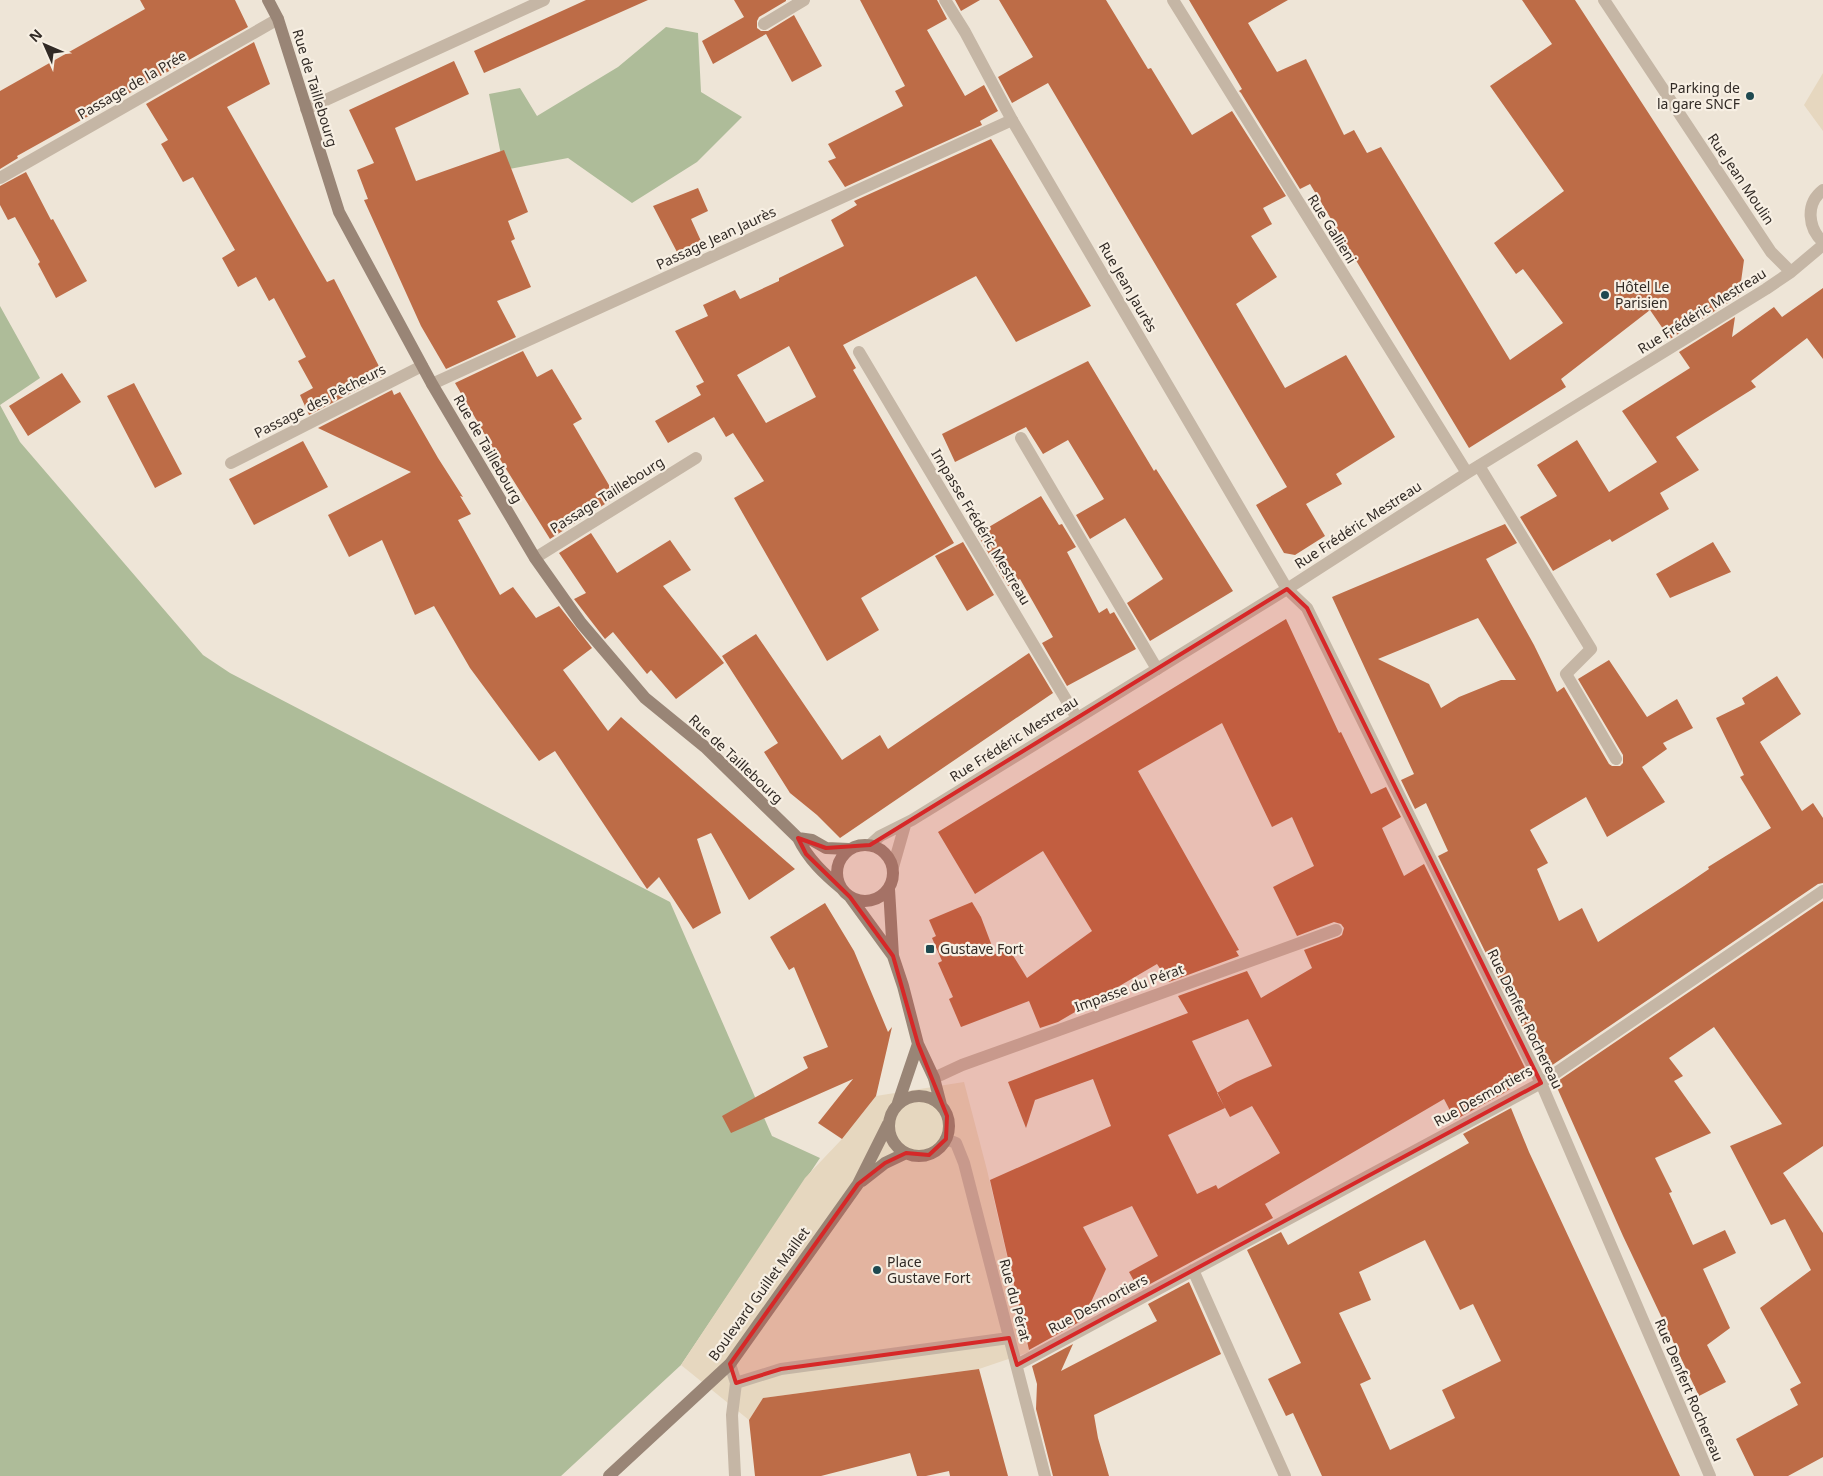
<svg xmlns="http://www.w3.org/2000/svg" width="1823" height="1476" viewBox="0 0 1823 1476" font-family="'Noto Sans',sans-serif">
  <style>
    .green { fill: #aebc99 }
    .plaza { fill: #e6d7bf }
    .building { fill: #bd6c47; fill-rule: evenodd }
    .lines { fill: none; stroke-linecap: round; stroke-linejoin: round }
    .lane { stroke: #c5b6a5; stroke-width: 12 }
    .street { stroke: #c5b6a5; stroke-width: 12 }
    .secondary { stroke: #998576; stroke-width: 12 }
    .marked { fill: #d62828; fill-opacity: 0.2; stroke: #d62828; stroke-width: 4; stroke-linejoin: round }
    .poi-dot { fill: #1e4950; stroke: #f7efe3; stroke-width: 2 }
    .labels { text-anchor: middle; stroke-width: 4.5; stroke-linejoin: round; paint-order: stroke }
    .street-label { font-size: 14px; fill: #312a25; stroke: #f7efe3 }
    .poi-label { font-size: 14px; fill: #312a25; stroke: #f7efe3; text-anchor: start }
  </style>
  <rect width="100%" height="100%" fill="#eee5d7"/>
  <path class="green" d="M666 27 698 33 701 92 742 117 697 162 632 203 568 158 504 170 489 94 520 88 537 116 618 67Z
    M0 306 40 378 0 405 20 442 203 655 230 673 670 902 772 1136 820 1158 681 1365 561 1476H0Z"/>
  <path class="plaza" d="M1823 73V131L1804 105Z
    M964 1082 987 1170 1029 1352 979 1369 763 1398 749 1420 681 1365 805 1178 842 1139 876 1096Z"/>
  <path class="building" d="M140 0H235L248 27 17 156 18 158 0 169V91L145 9Z
    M586 0H648L484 73 474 51Z
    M734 0H786V1L759 17 757 21V28L761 31H768L794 15 822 66 792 82 766 34 713 64 702 41 744 17Z
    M860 0H937L947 19 927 30 965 96 984 85 998 111 980 121 982 125 845 187 828 161 836 158 828 144 903 106 895 91 905 86Z
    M955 0H980L961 11Z
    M999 0H1106L1148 69 1151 68 1192 135 1232 111 1286 196 1263 208 1272 224 1251 236 1277 277 1236 304 1285 388 1346 355 1395 437 1336 474 1342 484 1306 504 1325 536 1295 555 1284 553 1256 505 1287 487 1048 83 1012 103 998 77 1033 57Z
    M1189 0H1288L1248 23 1277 72 1306 59 1344 135 1354 130 1367 153 1381 147 1510 360 1563 323 1523 269 1516 274 1494 243 1564 191 1490 86 1552 44 1522 0H1575L1744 260 1739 296 1670 339 1650 310 1561 379 1566 387 1469 448 1310 184 1300 189 1241 93 1239 91 1242 89Z
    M254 42 270 84 227 107 327 282 334 279 384 376 309 415 300 395 313 388 298 361 306 357 274 298 269 301 256 277 238 287 222 258 235 250 193 177 183 182 161 144 168 140 146 104Z
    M454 61 469 94 395 128 416 181 504 150 528 212 508 221 515 239 511 241 531 287 497 301 516 337 446 369 421 326 364 200 368 199 357 170 374 163 349 110Z
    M991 139 1091 306 1016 342 976 276 843 345 856 368 853 370 954 543 861 598 879 630 827 661 734 498 764 481 733 433 726 437 714 417 668 443 655 421 701 395 696 386 704 382 675 331 708 316 703 305 735 290 740 299 779 281V278L844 246 831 220 857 205 854 201ZM789 346 816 397 766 423 737 375Z
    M26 172 51 220 53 219 87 281 56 298 38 264 40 262 15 217 8 220 0 205V186Z
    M698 188 708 211 691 219 701 241 677 252 653 206Z
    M1823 288V359L1807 338 1751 381 1756 387 1676 437 1699 470 1660 493 1669 509 1612 542 1610 539 1553 571 1520 517 1557 496 1537 465 1577 440 1609 492 1657 462 1622 411 1690 368 1679 352 1735 317 1732 337 1774 307 1782 317Z
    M523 351 537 377 552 369 582 419 573 424 616 497 550 539 488 440 455 383Z
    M1088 361 1154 471 1156 469 1233 591 1150 641 1127 603 1163 579 1125 518 1090 539 1076 515 1104 499 1068 440 1043 454 1026 427 955 462 942 434Z
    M62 373 81 402 28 436 9 406Z
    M134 383 182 474 155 488 107 396Z
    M392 390 394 395 400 392 438 458 463 497 460 496 471 514 458 520 500 595 513 587 536 618 559 606 592 648 563 670 608 731 621 717 795 869 749 900 711 833 697 839 721 913 693 929 659 877 647 889 555 751 539 761 470 668 434 606 415 615 382 540 349 557 328 515 411 472 318 428Z
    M303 441 328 487 254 525 229 479Z
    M1041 496 1059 525 1062 524 1076 547 1067 552 1099 613 1107 608 1110 614 1114 612 1136 649 1067 686 1042 643 1053 637 1020 579 1008 586 977 534Z
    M1505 524 1517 543 1486 559 1534 645 1557 692 1564 687 1609 764 1612 766H1620L1623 763V755L1578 679 1609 660 1647 717 1677 699 1693 728 1663 743 1667 749 1642 767 1665 802 1607 837 1586 797 1530 830 1548 863 1537 869 1559 921 1582 908 1598 942 1684 886 1709 869 1708 867 1771 828 1740 777 1744 775 1716 718 1745 704 1742 698 1777 676 1801 714 1760 742 1802 811 1813 803 1823 818V883L1818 884 1548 1068 1546 1064 1542 1067 1438 856 1448 851 1426 803 1415 809 1401 780 1414 774 1332 597ZM1478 618 1516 680H1501L1459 697 1441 708 1429 684 1378 659Z
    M591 533 617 573 670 540 691 570 663 586 724 663 676 699 651 670 647 674 613 632 605 639 574 599 586 593 559 553Z
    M963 542 994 595 967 611 935 556Z
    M1713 542 1731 572 1670 598 1656 574Z
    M1286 619 1339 733 1341 732 1371 794 1386 787 1401 817 1382 828 1404 876 1424 864 1529 1076 1504 1093 1455 1120 1444 1099 1265 1204 1273 1218 1139 1290 1129 1272 1158 1256 1132 1206 1083 1227 1106 1269 1083 1320 1029 1350 990 1180 1111 1126 1093 1079 1035 1100 1026 1128 1008 1082 1188 1013 1178 996 1247 971 1261 998 1312 968 1304 950 1339 937 1342 935 1344 928 1341 924 1334 922 1297 936 1273 887 1314 866 1292 817 1272 827 1222 723 1138 771 1239 950 1236 951 1239 956 1169 982 1157 964 1058 1022 1040 1028 1029 1001 961 1027 949 999 953 997 938 963 942 961 932 938 936 936 929 920 972 902 981 917 995 954 1009 949 1027 978 1092 931 1043 851 975 894 938 832ZM1248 1019 1272 1066 1236 1082 1217 1093 1230 1117 1252 1106 1280 1153 1218 1189 1216 1185 1197 1194 1168 1135 1225 1108 1192 1041Z
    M756 634 842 760 880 735 888 749 1029 653 1053 693 840 838 817 815 790 793 764 752 778 743 722 656Z
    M1823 901V1146L1783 1173 1823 1233V1457L1788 1476H1754L1736 1439 1798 1405 1790 1389 1801 1383 1760 1308 1811 1270 1785 1219 1771 1225 1730 1146 1782 1124 1714 1027 1669 1058 1683 1076 1674 1081 1711 1133 1655 1158 1672 1192 1669 1193 1693 1245 1725 1230 1736 1253 1703 1269 1730 1328 1707 1345 1726 1382 1699 1396 1623 1236 1555 1083Z
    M825 903 854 951 888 1032 892 1027 876 1096 842 1139 818 1123 853 1079 731 1133 722 1116 808 1068 803 1057 828 1047 794 967 789 970 770 937Z
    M1511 1108 1529 1152 1680 1476H1322L1293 1413 1286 1416 1268 1379 1301 1363 1247 1250 1281 1232 1288 1245 1469 1143 1463 1134ZM1425 1240 1460 1310 1473 1304 1501 1361 1442 1390 1455 1418 1390 1450 1360 1384 1371 1379 1339 1313 1371 1300 1359 1272Z
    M1189 1282 1221 1354 1094 1415 1098 1438 1109 1476H1053L1036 1409 1037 1384 1032 1366 1073 1344 1061 1371 1157 1321 1148 1304Z
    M979 1369 1008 1476H950L949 1471 926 1476H917L910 1453 821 1476H755L749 1420 763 1398Z"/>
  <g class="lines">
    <path class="lane" d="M306 109 544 0
      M0 178 278 19
      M859 352 1077 718
      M432 384 1012 120
      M1021 438 1157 669
      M231 463 422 366
      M1479 466 1591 649 1566 674 1616 759
      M535 558 696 458"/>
    <path class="street" d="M945 0 965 32 1012 120 1287 589 1307 608 1541 1083 1710 1476
      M1173 0 1467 473
      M1604 0 1771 252 1791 272
      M764 24 804 0
      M1823 190C1805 204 1808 228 1823 242
      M870 845 880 836 912 820 1287 589 1467 473 1766 289 1791 272 1823 245
      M893 867 905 825
      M934 1078 962 1065 1336 930
      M946 1139 956 1143 964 1163 1045 1476
      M1193 1270 1285 1476
      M730 1364 736 1383 732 1415 735 1476
      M1017 1365 1541 1083 1823 891
      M736 1383 781 1369 1009 1338"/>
    <path class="secondary" d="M268 0 278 19 339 212 432 384 535 558 581 623 645 698 705 747 798 838C808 859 824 874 842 889
      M798 838 812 840 826 848 849 849
      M837 873a28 28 0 1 1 56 0a28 28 0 1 1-56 0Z
      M889 889 893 956 903 986 918 1044 934 1078 941 1105
      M850 897 893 956
      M889 1126a30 30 0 1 1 60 0a30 30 0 1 1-60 0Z
      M898 1103 918 1044
      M862 1181 885 1163 906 1153
      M609 1476 730 1364 858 1184 888 1124"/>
  </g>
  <path class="marked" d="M1287 589 1307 608 1541 1083 1017 1365 1009 1338 781 1369 736 1383 730 1364 858 1184 885 1163 906 1153 929 1155 946 1139 947 1116 918 1044 893 956 850 897 806 854 798 838 826 848 870 845Z"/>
  <g class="poi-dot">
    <circle cx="1750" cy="96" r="5"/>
    <circle cx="1605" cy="295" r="5"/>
    <rect x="925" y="944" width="10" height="10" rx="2.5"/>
    <circle cx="877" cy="1270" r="5"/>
  </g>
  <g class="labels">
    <g class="street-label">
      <text transform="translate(132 85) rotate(-30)" y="5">Passage de la Prée</text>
      <text transform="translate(315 88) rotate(73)" y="5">Rue de Taillebourg</text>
      <text transform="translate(1741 179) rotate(56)" y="5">Rue Jean Moulin</text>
      <text transform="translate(1332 229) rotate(58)" y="5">Rue Gallieni</text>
      <text transform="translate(716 238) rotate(-25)" y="5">Passage Jean Jaurès</text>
      <text transform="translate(1128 287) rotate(60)" y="5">Rue Jean Jaurès</text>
      <text transform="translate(1702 311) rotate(-32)" y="5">Rue Frédéric Mestreau</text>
      <text transform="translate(320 401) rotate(-27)" y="5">Passage des Pêcheurs</text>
      <text transform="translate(488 449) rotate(60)" y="5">Rue de Taillebourg</text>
      <text transform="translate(607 495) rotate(-32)" y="5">Passage Taillebourg</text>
      <text transform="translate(1358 525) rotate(-33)" y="5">Rue Frédéric Mestreau</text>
      <text transform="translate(981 527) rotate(59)" y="5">Impasse Frédéric Mestreau</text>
      <text transform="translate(1014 739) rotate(-32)" y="5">Rue Frédéric Mestreau</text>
      <text transform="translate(736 759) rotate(43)" y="5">Rue de Taillebourg</text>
      <text transform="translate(1129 988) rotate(-20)" y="5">Impasse du Pérat</text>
      <text transform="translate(1525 1019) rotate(64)" y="5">Rue Denfert Rochereau</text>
      <text transform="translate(1483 1096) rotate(-29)" y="5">Rue Desmortiers</text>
      <text transform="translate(759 1294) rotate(-54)" y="5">Boulevard Guillet Maillet</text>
      <text transform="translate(1015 1300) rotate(75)" y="5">Rue du Pérat</text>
      <text transform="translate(1098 1304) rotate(-28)" y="5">Rue Desmortiers</text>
      <text transform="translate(1689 1390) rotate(67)" y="5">Rue Denfert Rochereau</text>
    </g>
    <g class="poi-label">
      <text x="1740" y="93" text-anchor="end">Parking de<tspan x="1740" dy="16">la gare SNCF</tspan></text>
      <text x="1615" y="292">Hôtel Le<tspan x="1615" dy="16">Parisien</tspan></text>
      <text x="940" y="954">Gustave Fort</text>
      <text x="887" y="1267">Place<tspan x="887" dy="16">Gustave Fort</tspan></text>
    </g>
  </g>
  <g transform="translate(45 45) rotate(315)" stroke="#f7efe3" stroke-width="4" paint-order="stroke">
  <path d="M0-4L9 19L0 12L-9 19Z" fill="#312a25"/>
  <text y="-8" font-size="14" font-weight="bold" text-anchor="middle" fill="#312a25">N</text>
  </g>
</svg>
